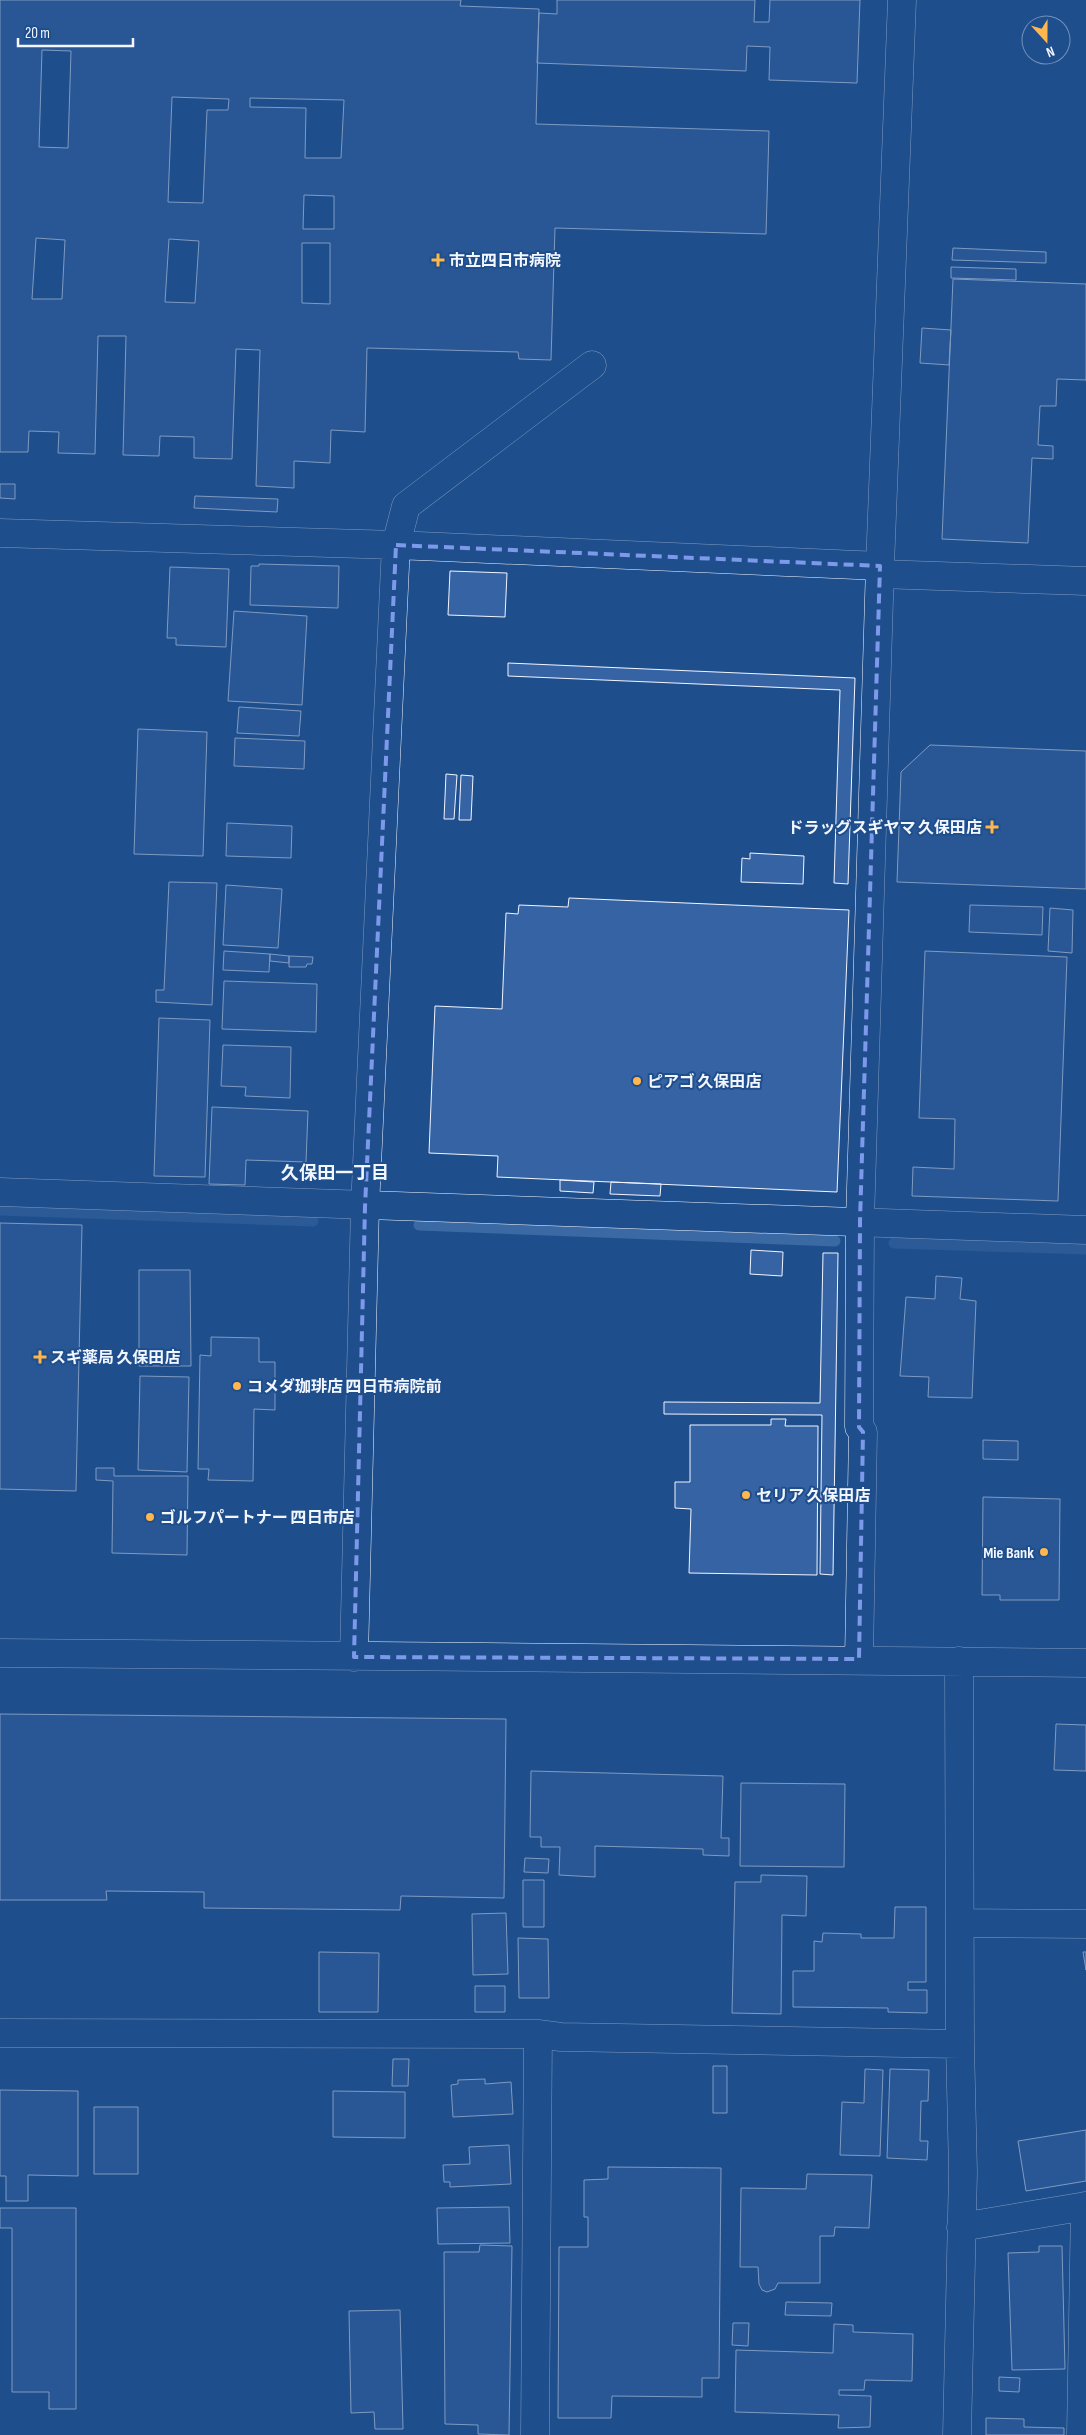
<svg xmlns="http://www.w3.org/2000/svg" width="1086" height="2435" viewBox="0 0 1086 2435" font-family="'Sofia Sans Condensed','Noto Sans JP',sans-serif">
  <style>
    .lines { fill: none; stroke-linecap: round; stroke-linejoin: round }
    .stream { stroke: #3b69a3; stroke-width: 11 }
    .building { fill: #3563a3; stroke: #f2f6ff; fill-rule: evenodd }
    .minor-casing { stroke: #f2f6ff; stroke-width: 29 }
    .minor { stroke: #1f4e8c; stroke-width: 28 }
    .marked { fill: none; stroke: #7d9aea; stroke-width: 4; stroke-dasharray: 10 6; stroke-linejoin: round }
    .poi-dot { fill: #ffb74d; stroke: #1f4e8c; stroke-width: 2 }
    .labels { text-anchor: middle; stroke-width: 4; stroke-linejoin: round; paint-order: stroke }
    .poi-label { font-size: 16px; font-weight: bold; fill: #f2f6ff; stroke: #1f4e8c; text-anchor: start }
    .neighbourhood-label { font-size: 18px; font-weight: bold; fill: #f2f6ff; stroke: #1f4e8c }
  </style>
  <rect width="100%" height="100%" fill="#1f4e8c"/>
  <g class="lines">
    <path class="stream" d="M0 1210 313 1221
      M419 1225 835 1241
      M894 1243 1086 1249"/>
  </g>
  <path class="building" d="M0 0H461L460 6 539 9 536 124 769 131 766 234 555 228 551 360 519 359 518 352 367 348 365 432 331 430 330 463 294 461V488L256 486 260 350 236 349 232 459 194 458V437L160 436 159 456 123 455 126 336H98L95 454 58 453 59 432 29 431 28 452H0ZM42 50 71 51 68 148 39 147ZM172 97 229 99 228 110H207L203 203 168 202ZM250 98 344 100 341 158H305L306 108 250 107ZM304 195 334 196V229H303ZM36 238 65 240 62 299H32ZM169 239 199 241 195 303 165 302ZM302 243H330V304L302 303Z
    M557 0H755L754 22H769L770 0H860L857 83 769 80 770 47 747 46 746 71 537 63 539 13 557 14Z
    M953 248 1046 252V263L952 260Z
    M951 267 1016 269V280L951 278Z
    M953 279 1086 284V380L1057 379 1056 406H1040L1038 445 1053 446V459L1032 458 1028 543 942 539Z
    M922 328 951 330 949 365 920 363Z
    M0 484H15V499L0 498Z
    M195 496 278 499 277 512 194 508Z
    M259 564 339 566 338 608 250 605 251 566H259Z
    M170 567 229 569 226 647 176 645V638H167Z
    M450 571 507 573 505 617 448 615Z
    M234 611 307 616 302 705 228 701Z
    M508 663 855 678 848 884 834 883 840 690 508 676Z
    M239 707 301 711 299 736 237 733Z
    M138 729 207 732 203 856 134 854Z
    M235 738 305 741 304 769 234 766Z
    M930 745 1086 751V889L897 882 901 772Z
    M446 774 457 775 454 819H444Z
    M461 775 473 776 471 820H459Z
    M227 823 292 826 291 858 226 856Z
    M750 853 804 856 803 884 741 882 742 858 750 859Z
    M169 882 217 883 212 1005 156 1002V990H164Z
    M226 885 282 889 278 948 223 945Z
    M569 898 849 910 837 1192 497 1177 498 1156 429 1153 435 1006 502 1009 506 913 518 914 519 905 568 907Z
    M970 905 1043 907 1042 935 969 932Z
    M1050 908 1073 910 1072 953 1048 951Z
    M224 951 270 954 269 972 223 970Z
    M925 951 1067 957 1058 1201 912 1196 913 1167 954 1169 955 1119 919 1118Z
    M270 954 289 956V963L270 961Z
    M289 956 313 957 312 964H307L306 967H289Z
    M224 981 317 984 316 1032 222 1029Z
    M159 1018 210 1020 205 1177 154 1176Z
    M223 1045 291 1047 290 1098 245 1096 246 1087 221 1086Z
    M212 1107 308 1111 306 1162 246 1160 245 1185 209 1184Z
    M560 1180 594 1182 593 1193 560 1191Z
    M611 1182 661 1184 660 1196 610 1194Z
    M0 1223 82 1225 76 1491 0 1489Z
    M751 1250 783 1252 782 1276 750 1274Z
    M823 1253H838L833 1575 820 1574 822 1415 664 1414V1402L820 1403Z
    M139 1270H190L191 1366H139Z
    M936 1276 962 1278 960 1299 976 1301 972 1398 928 1397 929 1377 900 1376 906 1297 935 1299Z
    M211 1337 259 1338V1362H275V1410L254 1409 253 1481 208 1480 209 1469H198L200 1355 211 1356Z
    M140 1376 189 1377 187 1472 138 1470Z
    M771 1419H786L785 1426H818L817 1575 689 1573 691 1509 675 1508V1482H690V1425H771Z
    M983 1440 1018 1441V1460L983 1459Z
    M96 1468H114V1476H188L187 1555 112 1553 113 1481 96 1480Z
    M983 1497 1060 1499 1059 1600H1000V1595H982Z
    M0 1714 506 1719 504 1898 401 1896 400 1910 204 1908V1892L106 1891 107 1900H0Z
    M1056 1724 1086 1725V1771L1054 1770Z
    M531 1771 723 1776 721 1838H729V1856L703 1855V1849L595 1846V1877L559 1875 560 1847H541V1837H530Z
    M741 1783 845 1784 844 1867 740 1866Z
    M525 1858 549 1859 548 1873 524 1872Z
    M761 1875 807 1876 806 1916 782 1915 781 2014 732 2013 735 1882H761Z
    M523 1880H544V1927H523Z
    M895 1907H926V1982H908V1990H927V2013L888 2012V2008L793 2007V1971H814V1941L822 1942 823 1933 861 1934V1938H894Z
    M506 1913 508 1974 473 1975 472 1914Z
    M518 1938 548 1939 549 1998H519Z
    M319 1952 379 1953 378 2012H319Z
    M1083 1952H1086V1970Z
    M475 1986H505V2012H475Z
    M393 2059H409L408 2086H392Z
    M713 2066H727V2113H713Z
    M865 2069 883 2070 880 2156 840 2155 842 2102 864 2103Z
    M890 2069 929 2070 928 2101H921L920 2141H928L927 2160 887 2158Z
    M485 2079V2084L511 2082 513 2114 453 2117 451 2085 458 2084V2080Z
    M0 2090 78 2091V2176L28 2175V2201H6V2176H0Z
    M333 2091 405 2092V2138L333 2137Z
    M94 2107H138V2174H94Z
    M1086 2130V2181L1026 2191 1018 2141Z
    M509 2145 511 2184 450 2187V2182H444L443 2165 470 2164 469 2147Z
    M608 2167 721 2168 719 2378H702V2397L612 2396 611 2418H558L559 2247H588V2217H584V2180L608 2179Z
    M807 2174 872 2175 869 2228 835 2227 834 2236H820V2283H778L775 2289 767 2292 762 2290 759 2284 758 2267H740L741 2188 806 2189Z
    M509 2207 510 2243 438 2244 437 2208Z
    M0 2208H76V2409H49V2392H12V2228H0Z
    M480 2245 512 2246 509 2435 478 2434V2425L445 2424 444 2252H479Z
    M1039 2246H1062L1065 2369 1012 2370 1008 2253 1039 2252Z
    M786 2302 832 2303 831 2316 785 2315Z
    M400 2310 403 2429H375L374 2412 351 2413 349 2311Z
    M733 2323H749L748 2346 732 2345Z
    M834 2324 853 2325V2332L913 2334 912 2381 865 2380 864 2390H839V2395L871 2396 870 2427 838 2428 839 2415 735 2412 736 2350 833 2353Z
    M999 2377 1020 2378 1019 2392 999 2391Z
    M986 2418 1024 2419V2427L1064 2428V2435H986Z"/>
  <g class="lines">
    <g class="minor-casing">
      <path id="minor" d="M0 533 396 545 880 566 902 0
        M880 574 1086 581
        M0 1192C362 1207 724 1216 1086 1230
        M0 1653C362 1657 724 1657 1086 1663
        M354 1657 365 1207 396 545 406 506 592 365
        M859 1659 863 1432 859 1427 860 1221 880 566
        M960 1923 1086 1924
        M0 2033 538 2034 561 2037 960 2044
        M961 2227 1086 2206
        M535 2435 538 2034
        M957 2435 963 2172 960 2044 959 1661
        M1081 2435 1085 2206"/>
    </g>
    <use href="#minor" class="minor"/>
  </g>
  <path d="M0 0H1086V2435H0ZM396 545 880 566 860 1221 859 1427 863 1432 859 1659 354 1657 365 1207Z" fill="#1f4e8c" fill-opacity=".55" fill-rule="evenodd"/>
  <path class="marked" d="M396 545 880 566 860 1221 859 1427 863 1432 859 1659 354 1657 365 1207Z"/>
  <g class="poi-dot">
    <path d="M435.5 252.5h5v5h5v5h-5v5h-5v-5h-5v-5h5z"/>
    <path d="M989.5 819.5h5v5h5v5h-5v5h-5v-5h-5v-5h5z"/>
    <circle cx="637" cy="1081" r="5"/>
    <path d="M37.5 1349.5h5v5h5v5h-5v5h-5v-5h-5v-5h5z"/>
    <circle cx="237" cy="1386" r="5"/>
    <circle cx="746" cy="1495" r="5"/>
    <circle cx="150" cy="1517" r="5"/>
    <circle cx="1044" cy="1552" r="5"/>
  </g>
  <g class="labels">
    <g class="poi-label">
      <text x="449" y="266">市立四日市病院</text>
      <text x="982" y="833" text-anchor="end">ドラッグスギヤマ 久保田店</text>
      <text x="647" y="1087">ピアゴ 久保田店</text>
      <text x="50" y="1363">スギ薬局 久保田店</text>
      <text x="247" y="1392">コメダ珈琲店 四日市病院前</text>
      <text x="756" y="1501">セリア 久保田店</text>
      <text x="160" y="1523">ゴルフパートナー 四日市店</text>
      <text x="1034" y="1558" text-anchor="end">Mie Bank</text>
    </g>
    <g class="neighbourhood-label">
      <text x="335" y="1179">久保田一丁目</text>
    </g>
  </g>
  <g transform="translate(1046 40) rotate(159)"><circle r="24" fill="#1f4e8c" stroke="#7391ba"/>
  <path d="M0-4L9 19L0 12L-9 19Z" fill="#ffb74d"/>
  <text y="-8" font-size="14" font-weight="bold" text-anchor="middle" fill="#f2f6ff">N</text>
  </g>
  <path d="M18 38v8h115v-8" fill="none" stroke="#f2f6ff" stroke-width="2.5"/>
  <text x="25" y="38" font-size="15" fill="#f2f6ff" stroke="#1f4e8c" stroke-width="4" paint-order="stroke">20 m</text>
</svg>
